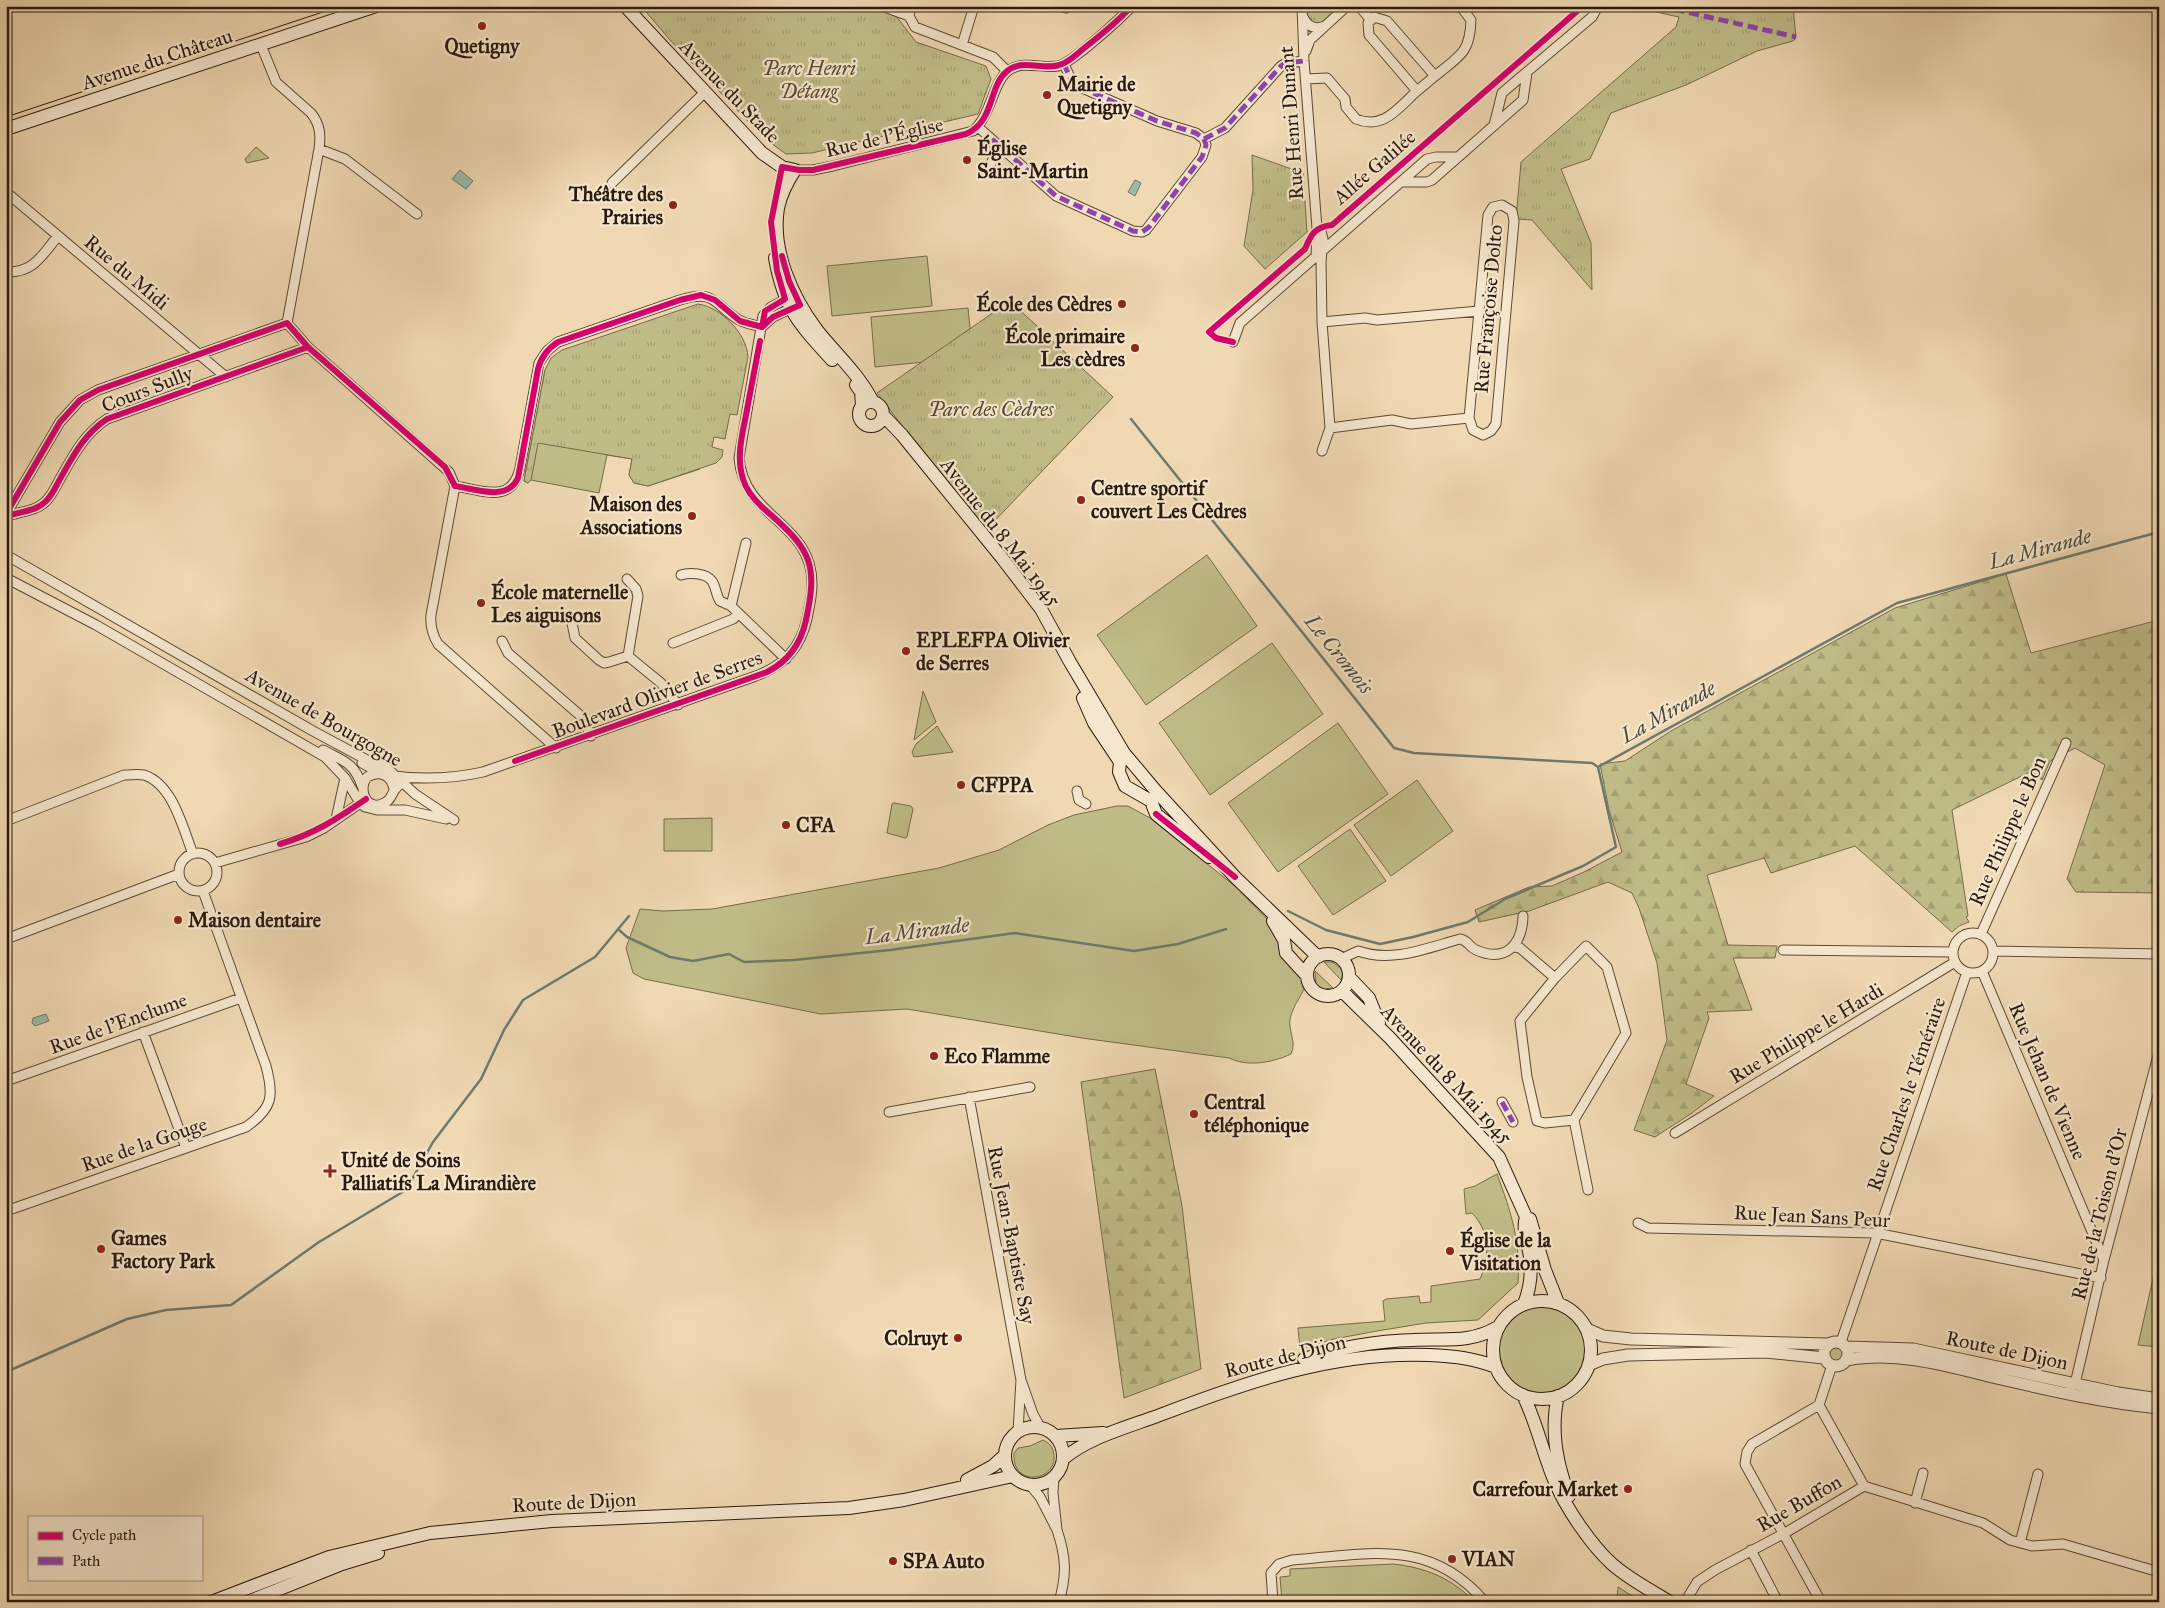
<svg xmlns="http://www.w3.org/2000/svg" width="2165" height="1608" viewBox="0 0 2165 1608" font-family="'IM FELL Great Primer',serif">
  <style>
    .grass { fill: #c0bc88; stroke: #766b4a }
    .forest { fill: url(#forest-firs); stroke: #766b4a }
    .park { fill: url(#park-tufts); stroke: #766b4a }
    .water { fill: #9abaab; stroke: #6e7a6c }
    .lines { fill: none; stroke-linecap: round; stroke-linejoin: round }
    .stream { stroke: #6e7a6c; stroke-width: 2.5 }
    .minor-casing { stroke: #5c4a36; stroke-width: 11 }
    .tertiary-casing { stroke: #5c4a36; stroke-width: 13 }
    .secondary-casing { stroke: #2b1a0d; stroke-width: 14 }
    .minor { stroke: #f5e6cd; stroke-width: 9 }
    .tertiary { stroke: #f5e6cd; stroke-width: 11 }
    .secondary { stroke: #f5e6cd; stroke-width: 12 }
    .tram { stroke: #2b1a0d; stroke-width: 1 }
    .quiet { stroke: #8e44ad; stroke-width: 5; stroke-dasharray: 10 5; stroke-linecap: butt }
    .cycleway-casing { stroke: #f5e6cd; stroke-width: 9 }
    .cycleway { stroke: #d6006c; stroke-width: 6 }
    .poi-dot { fill: #8f2418; stroke: #f5e6cd; stroke-width: 2 }
    .labels { text-anchor: middle; stroke-width: 4.5; stroke-linejoin: round; paint-order: stroke }
    .poi-label { font-size: 20px; font-weight: bold; fill: #2b1a0d; stroke: #f5e6cd; text-anchor: start }
    .street-label { font-size: 20px; fill: #2b1a0d; stroke: #f5e6cd }
    .park-label { font-size: 20px; font-style: italic; fill: #584b32; stroke: #f5e6cd }
    .water-label { font-size: 21px; font-style: italic; fill: #4c4a3c; stroke: #f5e6cd }
  </style>
  <defs>
    <pattern id="forest-firs" width="22" height="20" patternUnits="userSpaceOnUse" patternTransform="scale(1.25)"><rect width="22" height="20" fill="#c0bc88"/><path d="M5 1l3.5 6h-7zM16 11l3.5 6h-7z" fill="#a5a174"/></pattern>
    <pattern id="park-tufts" width="24" height="20" patternUnits="userSpaceOnUse" patternTransform="scale(1.25)"><rect width="24" height="20" fill="#c0bc88"/><path d="M3 7l-1-3M5 7V3M7 7l1-3M15 17l-1-3M17 17v-4M19 17l1-3" fill="none" stroke="#a5a174"/></pattern>
  </defs>
  <rect width="100%" height="100%" fill="#efd8b2"/>
  <filter id="stains"><feTurbulence type="fractalNoise" baseFrequency=".004" numOctaves="4"/><feColorMatrix values="0 0 0 0 .2 0 0 0 0 .09 0 0 0 0 .02 0 0 0 .5 -.17"/></filter>
  <radialGradient id="worn" r=".72"><stop offset=".6" stop-color="#630" stop-opacity="0"/><stop offset="1" stop-color="#630" stop-opacity=".3"/></radialGradient>
  <path class="grass" d="M927 256 932 306 832 316 827 266Z
    M968 308 973 357 875 367 871 317Z
    M545 370 700 469 648 486 634 483 629 475 632 459 607 455 599 493 531 480 528 483 524 481Z
    M1207 555 1257 626 1146 705 1097 635Z
    M1272 643 1323 714 1210 795 1159 723Z
    M923 691 936 722 914 740Z
    M1338 723 1388 794 1278 872 1228 803Z
    M937 726 953 752 914 757 912 752 916 744Z
    M1417 780 1453 831 1391 876 1354 825Z
    M894 803 911 806 913 809 907 837 905 838 887 833 892 804Z
    M1117 806H1128L1150 818 1236 887 1270 922 1304 980 1305 987C1300 998 1293 1006 1290 1019 1288 1031 1297 1042 1291 1054 1272 1063 1247 1067 1229 1058L1082 1038 907 1009 821 1014 644 979 633 973 626 948 640 909 663 911 712 909 939 868 999 850 1048 825 1074 815Z
    M712 818V851H664V819Z
    M1350 829 1386 881 1333 915 1298 866Z
    M1324 962H1332C1340 967 1345 971 1341 980Z
    M1315 971 1333 988 1324 989 1316 985Z
    M1497 1174C1511 1212 1521 1242 1518 1283L1478 1320 1426 1323 1377 1331 1334 1339 1300 1349 1298 1328 1385 1321 1383 1301 1386 1299 1419 1296 1420 1303 1431 1302V1286L1480 1279C1490 1257 1490 1231 1472 1213L1466 1214 1464 1189 1475 1186Z
    M2159 1252V1347L2138 1345Z
    M1499 1350a43 43 0 1 1 86 0a43 43 0 1 1-86 0Z
    M1828 1353a8 8 0 1 1 16 0a8 8 0 1 1-16 0Z
    M1043 1440C1048 1442 1051 1445 1053 1450 1062 1482 1011 1489 1014 1453L1018 1448 1030 1446Z
    M1393 1564C1423 1567 1453 1578 1474 1602H1282L1280 1577 1290 1576V1569Z
    M1618 1587 1642 1602H1617Z"/>
  <path class="forest" d="M2006 574 2031 653 2159 620V893L2076 892 2067 879 2105 765 2075 748 2050 761 2042 780 2032 771 1952 810 1968 916 1966 917 1969 922 1959 926 1952 932 1855 846 1771 873 1764 858 1707 875 1728 945 1777 946 1775 958H1733L1752 1010 1707 1012 1709 1018 1686 1084 1714 1096 1692 1113 1655 1137 1634 1130 1667 1040 1657 963 1639 908 1632 893 1608 882 1529 911 1479 922 1475 910 1529 887 1552 886 1584 872 1622 852 1609 810 1600 764 1625 761 1671 731 1895 608Z
    M1155 1069 1182 1206 1201 1369 1124 1398 1081 1082Z"/>
  <path class="park" d="M641 6H877L893 12 916 42 986 66 991 79 978 114 812 153 786 154 764 138 670 40Z
    M1305 6H1340L1322 22 1317 24 1307 19Z
    M1629 6H1793L1796 38 1793 41 1757 51 1686 85 1611 113 1590 159 1561 169 1591 243 1592 290 1532 220 1516 219 1521 162 1676 27 1679 17Z
    M256 147 269 158 247 163 245 159Z
    M1252 155 1303 173 1307 232 1265 269 1244 246 1253 190Z
    M1010 301 1113 397 984 532 877 393Z
    M698 304C721 307 747 334 748 357L737 415 730 414 725 439 714 437 712 447 723 450 722 457 716 463 648 486 634 483 629 475 632 459 538 443 531 480 528 483 524 481 545 370 551 358 562 350Z"/>
  <path class="water" d="M460 170 473 181 466 189 452 179Z
    M1135 180 1141 183 1135 196 1128 192Z
    M46 1014 49 1021 35 1026 32 1023 33 1018Z"/>
  <g class="lines">
    <path class="stream" d="M1131 419C1219 529 1307 637 1394 748L1414 753 1592 763 1598 767
      M1288 911 1326 930 1380 944 1413 937 1468 922 1505 899 1583 866 1616 847 1598 767 1897 603 2159 532
      M618 929 627 937 670 957 693 961 729 954 744 962 794 960 890 950 1015 933 1134 951 1178 944 1226 929
      M6 1372 127 1319 166 1310 231 1305 319 1242 406 1190 433 1142 481 1079 504 1030 523 1000 595 957 629 916"/>
    <g class="minor-casing">
      <path id="minor" d="M882 6 909 16
        M911 6 909 16 915 27 993 57 1007 71
        M1059 6 1066 8 1070 6
        M1302 6 1304 61 1317 228 1316 258
        M1359 6 1370 19
        M6 10 15 6
        M1303 17C1308 27 1315 30 1325 26
        M1374 17 1387 21 1435 76 1417 91 1369 35 1368 23Z
        M261 45 276 82 311 113C320 124 321 135 319 149L287 323
        M962 45 974 6
        M1306 51 1310 40 1347 6
        M1435 76C1459 56 1470 54 1471 20L1461 7 1453 6
        M1306 79 1327 78 1345 99 1346 107 1356 119C1384 130 1398 108 1417 91
        M1494 125 1502 93 1592 17 1598 6
        M978 127 1056 196 1133 231 1142 232 1146 230 1202 157 1206 145 1204 139 1196 133 1157 121 1073 84 1064 64
        M1204 139 1225 128 1281 66 1286 63 1304 61
        M319 149 345 159 417 214
        M795 170H813L833 166 973 131C991 116 993 81 1009 70 1024 60 1042 69 1058 66 1072 63 1121 18 1132 6
        M986 173 997 152 993 142
        M1402 182H1427L1432 180 1523 100 1527 73
        M612 183 704 93
        M6 192 226 377
        M1502 205 1512 211 1514 221 1496 424 1491 431 1483 435 1473 430 1469 418 1488 215 1493 207Z
        M1321 231 1323 239 1321 262 1322 322 1330 428 1322 451
        M6 272C34 273 42 255 58 236
        M1322 322 1365 318 1377 320 1479 311
        M287 323 308 347 449 472 455 486 431 615C430 626 432 634 438 644L556 748
        M762 327 773 317 796 306
        M1233 342 1240 323 1427 159 1436 157H1458
        M1330 428 1392 420 1411 424 1469 418
        M455 486C482 490 512 505 520 468L539 363 547 351 558 342 680 300C716 289 713 304 739 320 746 324 755 325 762 327
        M6 514 60 422 80 400 98 390 287 323
        M6 517C19 511 35 512 45 502 52 496 56 486 60 479 73 456 84 434 107 419L308 347
        M746 543 731 606 786 659
        M6 555 313 731 367 760 387 768 415 794 454 820
        M681 575C689 572 706 573 712 581 716 587 716 595 720 601L731 606
        M6 578 96 625 325 757 345 778 360 803 365 807 377 810H405L446 819
        M627 579 636 589 638 596 628 656 661 683 678 705
        M572 623 575 638 599 660 604 663 609 662 628 656
        M502 641 508 653 582 717 591 736
        M673 643 733 619 738 614
        M323 750C343 761 354 762 362 786
        M362 763 382 774
        M386 775C419 780 451 779 483 772L756 676C784 665 800 649 807 619 809 608 812 597 812 585 813 522 744 519 739 458L763 316 771 307 790 297
        M394 790C392 775 380 770 367 777 357 790 367 812 384 803 390 801 391 796 394 791 396 787 402 783 405 780
        M1077 791 1079 800 1086 804
        M336 819 345 778
        M6 821 124 775C131 775 138 774 144 775 173 784 183 829 193 854
        M179 872a19 19 0 1 1 38 0a19 19 0 1 1-38 0Z
        M215 863 306 837 324 828 366 799
        M1953 953a20 20 0 1 1 40 0a20 20 0 1 1-40 0Z
        M1981 934 2066 743
        M6 939 179 874
        M1514 947 1520 948 1555 978
        M1783 950 1953 952
        M1993 951 2159 954
        M1341 959 1358 951C1392 963 1427 948 1460 939 1468 940 1469 947 1476 950 1506 963 1522 945 1523 916
        M1982 971 2104 1260
        M143 1032 186 1148
        M6 1081 241 998
        M969 1097 1021 1380
        M1502 1102 1513 1122
        M889 1112 1030 1087
        M1574 1120 1626 1033 1607 967 1586 946 1555 978 1520 1021 1527 1077 1537 1121 1545 1123 1574 1120 1588 1190
        M1675 1133 1955 962
        M6 1211 246 1127C273 1108 274 1096 266 1066L203 891
        M1638 1223 1648 1228 1876 1233 2101 1278
        M1841 1342 1967 972
        M1832 1365 1819 1405 1864 1486 1983 1523 2010 1540 2032 1546 2063 1544 2159 1572
        M2071 1386 2075 1384 2104 1260 2159 1052
        M1819 1405 1752 1444 1747 1452 1745 1464 1821 1602
        M1018 1431 1021 1380 1033 1414 1040 1427
        M1030 1485 1040 1497 1057 1530 1053 1493 1054 1478
        M1915 1503 1923 1473
        M1057 1530C1066 1557 1067 1574 1059 1602
        M2020 1543 2038 1474
        M1751 1550 1778 1602
        M1273 1602 1271 1573 1279 1564 1292 1560C1368 1554 1430 1537 1485 1602
        M1586 1602H1589
        M1685 1602 1697 1582 1715 1570 1785 1533 1864 1486"/>
    </g>
    <g class="tertiary-casing">
      <path id="tertiary" d="M1587 1329 1603 1336 1631 1339 1828 1344
        M1824 1354a12 12 0 1 1 24 0a12 12 0 1 1-24 0Z
        M1847 1347 1913 1349 2118 1393 2159 1399
        M1847 1360C1898 1350 1952 1367 2001 1379 2053 1391 2105 1403 2159 1408
        M1589 1365 1603 1359 1628 1355 1765 1352 1824 1358"/>
    </g>
    <g class="secondary-casing">
      <path id="secondary" d="M625 6 762 153 782 167 795 170C787 182 781 194 778 208 771 250 792 297 817 330 836 354 859 374 873 402
        M6 129 376 6
        M775 258C784 308 798 323 832 360
        M856 385 861 392 862 406
        M859 414a12 12 0 1 1 24 0a12 12 0 1 1-24 0Z
        M883 415 902 435 1002 558 1041 609 1070 662 1124 753 1156 791 1235 877 1318 957
        M1083 698 1094 723 1120 762
        M1120 762 1119 772 1125 786 1151 801 1156 814 1209 857
        M1273 921 1284 940 1286 953 1307 976
        M1307 975a21 21 0 1 1 42 0a21 21 0 1 1-42 0Z
        M1349 977 1369 998 1379 1023
        M1342 991 1390 1038 1499 1157 1526 1217C1522 1230 1528 1243 1530 1257 1532 1273 1530 1289 1524 1304
        M1530 1219 1545 1270 1558 1303
        M1493 1350a49 49 0 1 1 98 0a49 49 0 1 1-98 0Z
        M1304 1359C1338 1348 1377 1341 1413 1340 1445 1338 1469 1344 1498 1327
        M1523 1395C1537 1423 1543 1454 1555 1482 1566 1508 1591 1545 1612 1564 1629 1579 1650 1590 1670 1602
        M1558 1396C1550 1430 1557 1465 1569 1496
        M1005 1456a29 29 0 1 1 58 0a29 29 0 1 1-58 0Z
        M1056 1436 1103 1433
        M1063 1459C1089 1437 1128 1427 1160 1415 1246 1382 1335 1351 1429 1355 1453 1356 1473 1358 1496 1367
        M967 1480 993 1466 1005 1455
        M211 1602 329 1557 430 1533 552 1521 849 1508 904 1500 1013 1476
        M247 1602 342 1564 378 1553"/>
    </g>
    <use href="#minor" class="minor"/>
    <use href="#tertiary" class="tertiary"/>
    <use href="#secondary" class="secondary"/>
    <path class="tram" d="M6 117 341 6"/>
    <path class="quiet" d="M1660 6 1796 37
      M992 139 1056 196 1133 231 1142 232 1149 227 1202 157 1206 145 1204 139 1196 133 1157 121 1073 84 1064 64
      M1204 139 1225 128 1281 66 1286 63 1304 61
      M1502 1102 1513 1122"/>
    <g class="cycleway-casing">
      <path id="cycleway" d="M762 327 765 311 785 299 777 271 771 222 782 167 799 170H813L966 134C995 121 988 88 1006 72 1022 57 1044 72 1062 64 1070 61 1077 54 1083 49 1101 35 1117 22 1132 6
        M762 327 773 317 800 305 789 281 782 256
        M1233 342 1216 338 1209 332 1305 249C1311 234 1315 227 1332 225L1583 6
        M6 514 60 422 80 400 98 390 287 323 308 347 445 467 455 486C476 489 507 502 518 478L538 369C541 357 547 349 558 342L680 300 701 295 715 300 740 321 762 327
        M6 517C19 511 35 512 45 502 52 496 56 486 60 479 73 456 84 434 107 419L308 347
        M515 761 767 672C789 661 801 643 806 620 818 565 811 550 770 514 759 505 747 493 743 479 735 454 744 429 748 404 752 383 756 362 760 341
        M1156 814 1235 877
        M280 844C314 834 337 819 366 799"/>
    </g>
    <use href="#cycleway" class="cycleway"/>
  </g>
  <g class="poi-dot">
    <circle cx="482" cy="26" r="5"/>
    <circle cx="1047" cy="95" r="5"/>
    <circle cx="967" cy="160" r="5"/>
    <circle cx="673" cy="205" r="5"/>
    <circle cx="1122" cy="304" r="5"/>
    <circle cx="1135" cy="348" r="5"/>
    <circle cx="1081" cy="500" r="5"/>
    <circle cx="692" cy="516" r="5"/>
    <circle cx="481" cy="603" r="5"/>
    <circle cx="906" cy="651" r="5"/>
    <circle cx="961" cy="785" r="5"/>
    <circle cx="786" cy="825" r="5"/>
    <circle cx="178" cy="920" r="5"/>
    <circle cx="934" cy="1056" r="5"/>
    <circle cx="1194" cy="1114" r="5"/>
    <path d="M327.5 1163.5h5v5h5v5h-5v5h-5v-5h-5v-5h5z"/>
    <circle cx="101" cy="1249" r="5"/>
    <circle cx="1450" cy="1251" r="5"/>
    <circle cx="958" cy="1338" r="5"/>
    <circle cx="1628" cy="1489" r="5"/>
    <circle cx="1452" cy="1559" r="5"/>
    <circle cx="893" cy="1561" r="5"/>
  </g>
  <g class="labels">
    <g class="poi-label">
      <text x="482" y="53" text-anchor="middle">Quetigny</text>
      <text x="1057" y="91">Mairie de<tspan x="1057" dy="23">Quetigny</tspan></text>
      <text x="977" y="155">Église<tspan x="977" dy="23">Saint-Martin</tspan></text>
      <text x="663" y="201" text-anchor="end">Théâtre des<tspan x="663" dy="23">Prairies</tspan></text>
      <text x="1112" y="311" text-anchor="end">École des Cèdres</text>
      <text x="1125" y="343" text-anchor="end">École primaire<tspan x="1125" dy="23">Les cèdres</tspan></text>
      <text x="1091" y="495">Centre sportif<tspan x="1091" dy="23">couvert Les Cèdres</tspan></text>
      <text x="682" y="511" text-anchor="end">Maison des<tspan x="682" dy="23">Associations</tspan></text>
      <text x="491" y="599">École maternelle<tspan x="491" dy="23">Les aiguisons</tspan></text>
      <text x="916" y="647">EPLEFPA Olivier<tspan x="916" dy="23">de Serres</tspan></text>
      <text x="971" y="792">CFPPA</text>
      <text x="796" y="832">CFA</text>
      <text x="188" y="927">Maison dentaire</text>
      <text x="944" y="1063">Eco Flamme</text>
      <text x="1204" y="1109">Central<tspan x="1204" dy="23">téléphonique</tspan></text>
      <text x="341" y="1167">Unité de Soins<tspan x="341" dy="23">Palliatifs La Mirandière</tspan></text>
      <text x="111" y="1245">Games<tspan x="111" dy="23">Factory Park</tspan></text>
      <text x="1460" y="1247">Église de la<tspan x="1460" dy="23">Visitation</tspan></text>
      <text x="948" y="1345" text-anchor="end">Colruyt</text>
      <text x="1618" y="1496" text-anchor="end">Carrefour Market</text>
      <text x="1462" y="1566">VIAN</text>
      <text x="903" y="1568">SPA Auto</text>
    </g>
    <g class="street-label">
      <text transform="translate(157 59) rotate(-18)" y="7">Avenue du Château</text>
      <text transform="translate(730 91) rotate(46)" y="7">Avenue du Stade</text>
      <text transform="translate(1291 123) rotate(-94)" y="7">Rue Henri Dunant</text>
      <text transform="translate(884 137) rotate(-13)" y="7">Rue de l'Église</text>
      <text transform="translate(1374 167) rotate(-41)" y="7">Allée Galilée</text>
      <text transform="translate(127 272) rotate(40)" y="7">Rue du Midi</text>
      <text transform="translate(1488 309) rotate(-85)" y="7">Rue Françoise Dolto</text>
      <text transform="translate(147 389) rotate(-21)" y="7">Cours Sully</text>
      <text transform="translate(1001 532) rotate(52)" y="7">Avenue du 8 Mai 1945</text>
      <text transform="translate(657 694) rotate(-20)" y="7">Boulevard Olivier de Serres</text>
      <text transform="translate(324 717) rotate(30)" y="7">Avenue de Bourgogne</text>
      <text transform="translate(2007 831) rotate(-66)" y="7">Rue Philippe le Bon</text>
      <text transform="translate(118 1023) rotate(-20)" y="7">Rue de l'Enclume</text>
      <text transform="translate(1806 1033) rotate(-31)" y="7">Rue Philippe le Hardi</text>
      <text transform="translate(1447 1074) rotate(47)" y="7">Avenue du 8 Mai 1945</text>
      <text transform="translate(2048 1081) rotate(67)" y="7">Rue Jehan de Vienne</text>
      <text transform="translate(1906 1094) rotate(-71)" y="7">Rue Charles le Téméraire</text>
      <text transform="translate(144 1144) rotate(-19)" y="7">Rue de la Gouge</text>
      <text transform="translate(2099 1214) rotate(-76)" y="7">Rue de la Toison d'Or</text>
      <text transform="translate(1812 1216) rotate(3)" y="7">Rue Jean Sans Peur</text>
      <text transform="translate(1012 1235) rotate(79)" y="7">Rue Jean-Baptiste Say</text>
      <text transform="translate(2007 1350) rotate(12)" y="7">Route de Dijon</text>
      <text transform="translate(1285 1356) rotate(-14)" y="7">Route de Dijon</text>
      <text transform="translate(574 1502) rotate(-3)" y="7">Route de Dijon</text>
      <text transform="translate(1799 1503) rotate(-30)" y="7">Rue Buffon</text>
    </g>
    <g class="park-label">
      <text x="809" y="75">Parc Henri<tspan x="809" dy="23">Détang</tspan></text>
      <text x="991" y="416">Parc des Cèdres</text>
    </g>
    <g class="water-label">
      <text transform="translate(2040 549) rotate(-15)" y="7">La Mirande</text>
      <text transform="translate(1339 654) rotate(51)" y="7">Le Cromois</text>
      <text transform="translate(1668 712) rotate(-29)" y="7">La Mirande</text>
      <text transform="translate(917 931) rotate(-7)" y="7">La Mirande</text>
    </g>
  </g>
  <rect width="2165" height="1608" fill="none" stroke="#efd8b2" stroke-width="25"/>
  <rect x="8" y="8" width="2150" height="1593" fill="none" stroke="#2b1a0d" stroke-width="2.5"/>
  <rect x="12" y="12" width="2140" height="1583" fill="none" stroke="#2b1a0d"/>
  <rect x="28" y="1516" width="175" height="65" fill="#f5e6cd" stroke="#a49480"/>
  <rect x="38" y="1532" width="25" height="8" fill="#d6006c" stroke="#a49480"/>
  <text x="72" y="1540" font-size="15" fill="#2b1a0d">Cycle path</text>
  <rect x="38" y="1557" width="25" height="8" fill="#8e44ad" stroke="#a49480"/>
  <text x="72" y="1566" font-size="15" fill="#2b1a0d">Path</text>
  <rect width="100%" height="100%" filter="url(#stains)"/>
  <rect width="100%" height="100%" fill="url(#worn)"/>
</svg>
